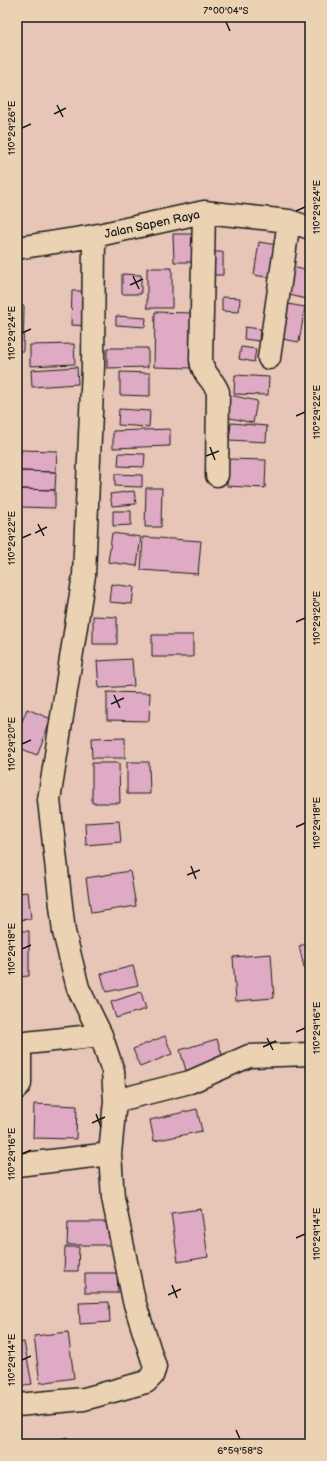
<svg xmlns="http://www.w3.org/2000/svg" width="327" height="1461" viewBox="0 0 327 1461" font-family="'Balsamiq Sans',sans-serif">
  <style>
    .building { fill: #dfaac3; stroke: #1c1c1c }
    .lines { fill: none; stroke-linecap: round; stroke-linejoin: round }
    .minor-casing { stroke: #1c1c1c; stroke-width: 25 }
    .minor { stroke: #ead2b2; stroke-width: 22 }
    .ticks { fill: none; stroke: #1c1c1c; stroke-width: 1.5 }
    .labels { text-anchor: middle; stroke-width: 4; stroke-linejoin: round; paint-order: stroke }
    .street-label { font-size: 12px; fill: #1c1c1c; stroke: #ead2b2 }
    .neatline { fill: none; stroke: #1c1c1c; stroke-width: 1.5 }
    .ticks-label { font-size: 10px; text-anchor: middle; fill: #1c1c1c }
  </style>
  <rect width="100%" height="100%" fill="#e7c6b7"/>
  <filter id="ink" filterUnits="userSpaceOnUse"><feTurbulence type="fractalNoise" baseFrequency=".025" numOctaves="2"/><feDisplacementMap in="SourceGraphic" scale="8" xChannelSelector="R" yChannelSelector="G"/><feConvolveMatrix kernelMatrix="1 2 1 2 8 2 1 2 1" color-interpolation-filters="sRGB"/></filter>
  <g filter="url(#ink)">
    <path class="building" d="M173 234H193L194 262H174Z
      M259 242 277 245 272 278 254 275Z
      M206 252H223V275H207Z
      M287 266 310 271V282L306 299 281 293Z
      M147 268H172V308H147Z
      M122 274 141 275V294H122Z
      M72 291H90L89 326 71 325Z
      M222 297 240 298 239 312 222 311Z
      M282 303 305 307 299 342 276 338Z
      M17 306H24L23 351H17Z
      M155 312 192 313V368L154 367Z
      M116 316 146 318 145 327 116 325Z
      M245 327 260 329 259 341 244 339Z
      M74 344 75 364 30 366V345Z
      M241 347 256 349 254 362 239 359Z
      M107 348H148V367L107 368Z
      M77 367 78 384 32 387 31 370Z
      M120 372 150 373V396L120 395Z
      M235 375 269 377 268 395 234 394Z
      M230 395 257 401 253 423 226 417Z
      M119 409 150 411 149 427 118 425Z
      M231 423 267 426 266 442 229 440Z
      M170 429V446L113 448V431Z
      M21 450 57 451 56 472 20 471Z
      M119 453 145 454 144 467 118 466Z
      M228 459 266 460 265 488 227 486Z
      M20 471 56 472 55 490 20 489Z
      M115 474 142 475V487L115 486Z
      M146 488H162L161 527H145Z
      M20 489 55 490V508L19 507Z
      M134 491 136 504 112 506 110 494Z
      M113 511H131V525L113 526Z
      M112 533 141 537 137 566 108 562Z
      M143 537 201 541 198 574 141 570Z
      M111 584 134 587 132 604 109 602Z
      M93 616 117 617V644H93Z
      M152 635H193V657H152Z
      M132 659 134 686 99 688 97 661Z
      M107 692 150 693 149 721 107 720Z
      M27 709 51 719 37 755 17 747V734Z
      M125 738V758H92L91 739Z
      M127 762H149L150 794H127Z
      M92 763H119L120 803H92Z
      M119 821 121 842 86 845 85 823Z
      M130 871 136 906 91 913 86 878Z
      M28 892 31 919 17 920V893Z
      M17 931H29V976L17 977Z
      M310 943V965L304 967 299 946Z
      M271 954 274 998 236 1001 233 957Z
      M133 966 138 985 106 992 101 974Z
      M141 992 146 1009 116 1018 111 1002Z
      M165 1036 172 1054 140 1067 133 1049Z
      M217 1039 225 1063 187 1074 180 1050Z
      M34 1104 77 1106 76 1139 33 1138Z
      M197 1109 202 1131 154 1141 150 1120Z
      M201 1209 208 1257 178 1262 171 1213Z
      M68 1222H109V1245H67Z
      M65 1247H79L78 1271H64Z
      M85 1273H117L118 1293H85Z
      M109 1302 110 1322 80 1324 79 1303Z
      M68 1332 74 1378 40 1383 34 1336Z
      M24 1342 32 1384 17 1386V1343Z
      M67 1437 69 1444H47Z"/>
    <g class="lines">
      <g class="minor-casing">
        <path id="minor" d="M204 212 201 360C202 374 214 380 218 392L217 475
          M17 248 94 236 204 212 289 221 310 228
          M269 358 289 221
          M17 1088 20 1084V1048L26 1043 101 1035
          M115 1101 190 1082 249 1056 310 1054
          M17 1165 110 1154
          M17 1405 84 1399 146 1382 152 1376 155 1367 134 1301 113 1198 110 1154 115 1101 113 1071 101 1035 78 988 64 932 49 800 84 575 93 366 94 236"/>
      </g>
      <use href="#minor" class="minor"/>
    </g>
  </g>
  <path class="ticks" d="M226 22 230 31M57 105 63 117M54 114 66 108M22 128 31 124M296 211 305 207M133 276 139 289M130 285 143 279M22 333 31 329M296 416 305 412M210 447 215 460M206 456 219 451M38 524 44 536M35 533 47 527M22 538 31 534M296 622 305 618M114 695 120 708M111 704 124 698M22 744 31 740M296 827 305 823M191 866 196 879M187 875 200 870M22 949 31 945M296 1032 305 1028M267 1038 273 1050M263 1047 276 1041M96 1114 101 1127M92 1123 105 1117M22 1154 31 1150M296 1238 305 1234M172 1285 177 1298M168 1295 181 1289M22 1360 31 1356M236 1430 240 1439"/>
  <g class="labels">
    <g class="street-label">
      <text transform="translate(152 224) rotate(-12)" y="4">Jalan Sapen Raya</text>
    </g>
  </g>
  <rect width="327" height="1461" fill="none" stroke="#ead2b2" stroke-width="44"/>
  <rect x="22" y="22" width="283" height="1417" class="neatline"/>
  <g class="ticks-label">
    <text x="226" y="14">7°00'04"S</text>
    <text transform="translate(11 128) rotate(-90)" y="4">110°29'26"E</text>
    <text transform="translate(316 207) rotate(-90)" y="4">110°29'24"E</text>
    <text transform="translate(11 333) rotate(-90)" y="4">110°29'24"E</text>
    <text transform="translate(316 412) rotate(-90)" y="4">110°29'22"E</text>
    <text transform="translate(11 538) rotate(-90)" y="4">110°29'22"E</text>
    <text transform="translate(316 618) rotate(-90)" y="4">110°29'20"E</text>
    <text transform="translate(11 744) rotate(-90)" y="4">110°29'20"E</text>
    <text transform="translate(316 823) rotate(-90)" y="4">110°29'18"E</text>
    <text transform="translate(11 949) rotate(-90)" y="4">110°29'18"E</text>
    <text transform="translate(316 1028) rotate(-90)" y="4">110°29'16"E</text>
    <text transform="translate(11 1154) rotate(-90)" y="4">110°29'16"E</text>
    <text transform="translate(316 1234) rotate(-90)" y="4">110°29'14"E</text>
    <text transform="translate(11 1360) rotate(-90)" y="4">110°29'14"E</text>
    <text x="240" y="1454">6°59'58"S</text>
  </g>
</svg>
